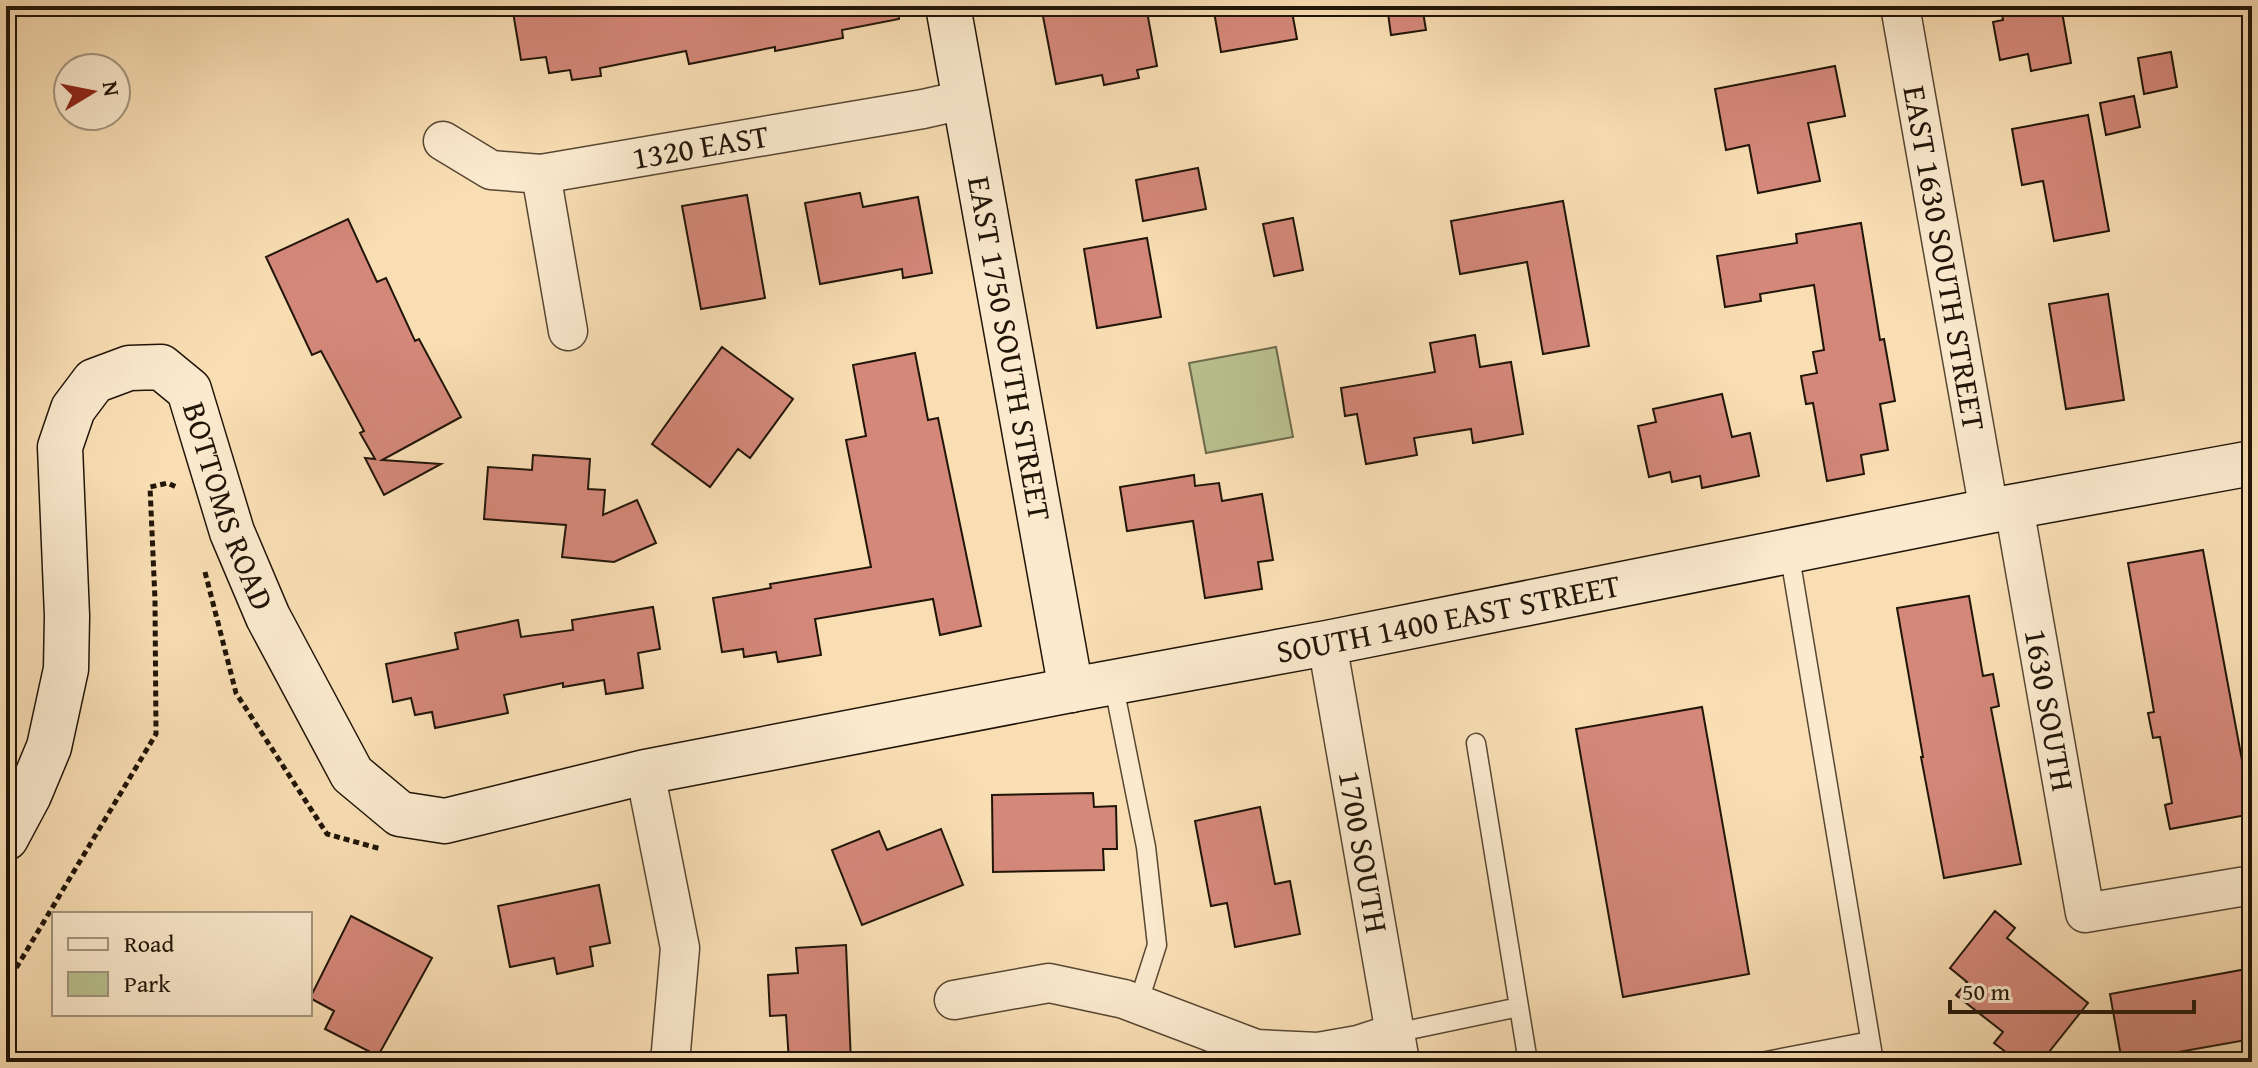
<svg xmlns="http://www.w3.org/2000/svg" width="2258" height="1068" viewBox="0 0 2258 1068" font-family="'Gentium Book Plus',serif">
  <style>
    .green { fill: #b9c290; stroke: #6d6c4c; stroke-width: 2 }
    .building { fill: #d4887a; stroke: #211508; stroke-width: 2 }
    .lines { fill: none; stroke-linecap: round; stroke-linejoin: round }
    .lane-casing { stroke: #574733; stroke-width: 21 }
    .street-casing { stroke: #574733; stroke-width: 41 }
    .secondary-casing { stroke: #211508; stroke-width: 47 }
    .path { stroke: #211508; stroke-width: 5; stroke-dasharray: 6 4; stroke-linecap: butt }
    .lane { stroke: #fbeace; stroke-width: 18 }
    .street { stroke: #fbeace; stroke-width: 38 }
    .secondary { stroke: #fbeace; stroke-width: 44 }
    .labels { text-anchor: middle; stroke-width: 7; stroke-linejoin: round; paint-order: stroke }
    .street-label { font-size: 32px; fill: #211508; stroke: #fbeace }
  </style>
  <rect width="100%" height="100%" fill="#f9deb4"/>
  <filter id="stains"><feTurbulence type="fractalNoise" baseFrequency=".0025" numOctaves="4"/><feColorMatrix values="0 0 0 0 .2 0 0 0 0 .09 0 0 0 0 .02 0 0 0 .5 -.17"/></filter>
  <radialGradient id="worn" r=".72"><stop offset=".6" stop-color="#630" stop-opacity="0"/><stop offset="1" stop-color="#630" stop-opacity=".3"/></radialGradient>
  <path class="green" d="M1276 347 1293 437 1206 453 1189 363Z"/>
  <path class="building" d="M512 6H590L591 14 632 6H898L899 19 842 30 843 38 775 51V47L689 64 686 51 600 68 601 76 572 80 570 70 549 73 546 57 521 60Z
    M1041 6H1146L1157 66 1137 70 1139 78 1104 85 1102 75 1056 84Z
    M1213 6H1291L1297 39 1221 52Z
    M1387 6H1422L1426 30 1391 35Z
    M2001 6H2061L2071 63 2031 71 2028 54 2000 60 1993 22 2003 20Z
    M2171 52 2177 87 2144 94 2138 58Z
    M1835 66 1845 116 1808 123 1820 181 1758 193 1749 145 1726 150 1715 89Z
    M2134 96 2140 127 2106 135 2100 103Z
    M2088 115 2109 231 2054 241 2043 181 2022 185 2012 129Z
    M1198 168 1206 209 1143 221 1136 180Z
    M860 193 863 207 918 197 932 273 903 278 902 269 820 284 805 203Z
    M747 195 765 298 701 309 682 206Z
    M1563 201 1589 346 1543 354 1527 262 1460 274 1451 221Z
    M1293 218 1303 270 1274 276 1263 224Z
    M348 219 377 282 386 278 415 341 419 339 461 417 382 460 441 464 384 495 365 458 375 459 360 433 364 431 321 351 312 355 266 257Z
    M1861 223 1880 340 1884 339 1895 401 1880 404 1888 450 1861 455 1864 474 1827 481 1813 403 1806 404 1801 376 1817 373 1813 352 1824 350 1814 285 1760 294 1761 301 1725 307 1717 256 1797 243 1796 234Z
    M1147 238 1161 317 1097 328 1084 249Z
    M2108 294 2124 400 2066 409 2049 304Z
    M1475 335 1480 367 1511 362 1523 434 1473 443 1471 429 1414 438 1417 455 1366 464 1357 414 1345 416 1341 388 1435 372 1430 343Z
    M722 347 793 399 750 458 738 449 710 487 652 444Z
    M915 353 928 420 938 418 981 626 940 635 933 599 815 619 821 655 778 662 776 652 744 657 743 649 722 652 713 598 771 588 770 584 871 567 846 440 866 436 853 365Z
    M1722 394 1732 437 1750 433 1759 476 1702 488 1700 476 1672 482 1670 472 1649 477 1638 426 1656 422 1653 409Z
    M533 455 590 459 588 489 605 490 603 515 637 500 656 543 614 562 562 557 566 525 484 519 488 467 532 470Z
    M1194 475 1195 486 1219 483 1222 501 1262 494 1273 560 1258 562 1262 589 1205 598 1193 521 1127 531 1120 487Z
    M2203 550 2252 814 2170 829 2165 805 2172 803 2160 737 2153 738 2148 713 2154 712 2128 563Z
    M1969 596 1983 676 1993 674 1999 706 1991 708 2021 864 1944 878 1921 757H1923L1897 608Z
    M653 607 660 649 638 653 643 688 606 694 604 680 563 687V683L504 695 508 713 435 728 432 712 415 715 411 698 393 702 386 664 458 649 455 633 518 620 521 637 573 630 572 620Z
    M1702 707 1749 974 1623 997 1576 729Z
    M1093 793 1094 807 1116 806 1117 849H1103L1104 870 993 872 992 795Z
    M1260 807 1275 884 1290 881 1300 934 1235 947 1227 903 1211 906 1195 821Z
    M941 829 963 885 862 925 832 850 879 831 887 850Z
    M599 885 610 943 590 947 593 966 557 974 554 958 510 967 498 906Z
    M1995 911 2015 928 2007 938 2088 1003 2041 1062H2019L1994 1043 2003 1032 1956 995 1967 982 1950 968Z
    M351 916 432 958 378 1056 325 1029 334 1011 310 998Z
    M846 945 851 1062H789L786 1015 770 1016 768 975 798 973 796 948Z
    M2252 968V1039L2122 1062 2110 994Z"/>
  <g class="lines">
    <g class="lane-casing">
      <path id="lane" d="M1789 551 1874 1062
        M1113 682 1146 847 1157 945 1138 1004
        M1476 743 1528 1062
        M1395 1033 1519 1007
        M1761 1062 1870 1041"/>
    </g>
    <g class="street-casing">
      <g id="street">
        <path id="s1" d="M1900 6 1989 511"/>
        <path id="s2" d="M443 141 491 170 541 174 923 109 963 100"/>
        <path d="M541 174 568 331"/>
        <path id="s3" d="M2014 507 2085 913 2252 885"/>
        <path id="s4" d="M1327 643 1400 1062"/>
        <path d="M645 772 680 948 670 1062"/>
        <path d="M954 1000 1049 983 1124 999 1256 1049 1318 1052 1358 1045 1395 1033"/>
      </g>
    </g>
    <g class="secondary-casing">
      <g id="secondary">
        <path id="s5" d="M948 6 1071 690"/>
        <path id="s6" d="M6 838 29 795 49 747 66 669 67 616 60 447 73 409 94 381 129 368 161 367 189 390 232 532 268 617 352 774 400 814 445 821 645 772 1071 690 1327 643 1989 511 2252 463"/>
      </g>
    </g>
    <path class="path" d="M205 572 236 693 327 834 381 849
      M6 985 156 734 155 600 150 487 168 483 178 488"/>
    <use href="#lane" class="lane"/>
    <use href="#street" class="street"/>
    <use href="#secondary" class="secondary"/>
  </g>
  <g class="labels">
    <g class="street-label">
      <text dy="11" stroke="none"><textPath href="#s2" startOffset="268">1320 EAST</textPath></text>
      <text dy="11" stroke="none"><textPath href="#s1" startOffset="256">EAST 1630 SOUTH STREET</textPath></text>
      <text dy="11" stroke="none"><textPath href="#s5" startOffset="348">EAST 1750 SOUTH STREET</textPath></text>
      <text dy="11" stroke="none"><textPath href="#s6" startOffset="706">BOTTOMS ROAD</textPath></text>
      <text dy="11" stroke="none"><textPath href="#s6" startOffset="2134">SOUTH 1400 EAST STREET</textPath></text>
      <text dy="11" stroke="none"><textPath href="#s3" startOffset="206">1630 SOUTH</textPath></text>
      <text dy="11" stroke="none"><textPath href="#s4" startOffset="212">1700 SOUTH</textPath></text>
    </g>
  </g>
  <rect width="2258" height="1068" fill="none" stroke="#f9deb4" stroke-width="32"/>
  <rect x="8" y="8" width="2242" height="1052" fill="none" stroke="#211508" stroke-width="4"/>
  <rect x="16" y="16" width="2226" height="1036" fill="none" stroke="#211508" stroke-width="2"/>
  <rect x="52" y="912" width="260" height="104" fill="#fbeace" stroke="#a4957f" stroke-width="2"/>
  <rect x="68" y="938" width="40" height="12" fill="#fbeace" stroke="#a4957f" stroke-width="2"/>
  <text x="124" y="952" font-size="24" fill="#211508">Road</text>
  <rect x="68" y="972" width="40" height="24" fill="#b9c290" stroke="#a4957f" stroke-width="2"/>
  <text x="124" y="992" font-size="24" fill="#211508">Park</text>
  <g transform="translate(92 92) rotate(80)"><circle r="38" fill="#fbeace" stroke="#a4957f" stroke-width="2"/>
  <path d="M0-6L14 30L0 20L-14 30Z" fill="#8f2418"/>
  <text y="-12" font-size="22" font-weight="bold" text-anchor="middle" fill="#211508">N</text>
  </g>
  <path d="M1950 1000v12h244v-12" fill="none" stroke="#211508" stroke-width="4"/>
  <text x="1962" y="1000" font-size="24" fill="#211508" stroke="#fbeace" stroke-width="6" paint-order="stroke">50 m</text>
  <rect width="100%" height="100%" filter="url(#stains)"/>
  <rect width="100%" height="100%" fill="url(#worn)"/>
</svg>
